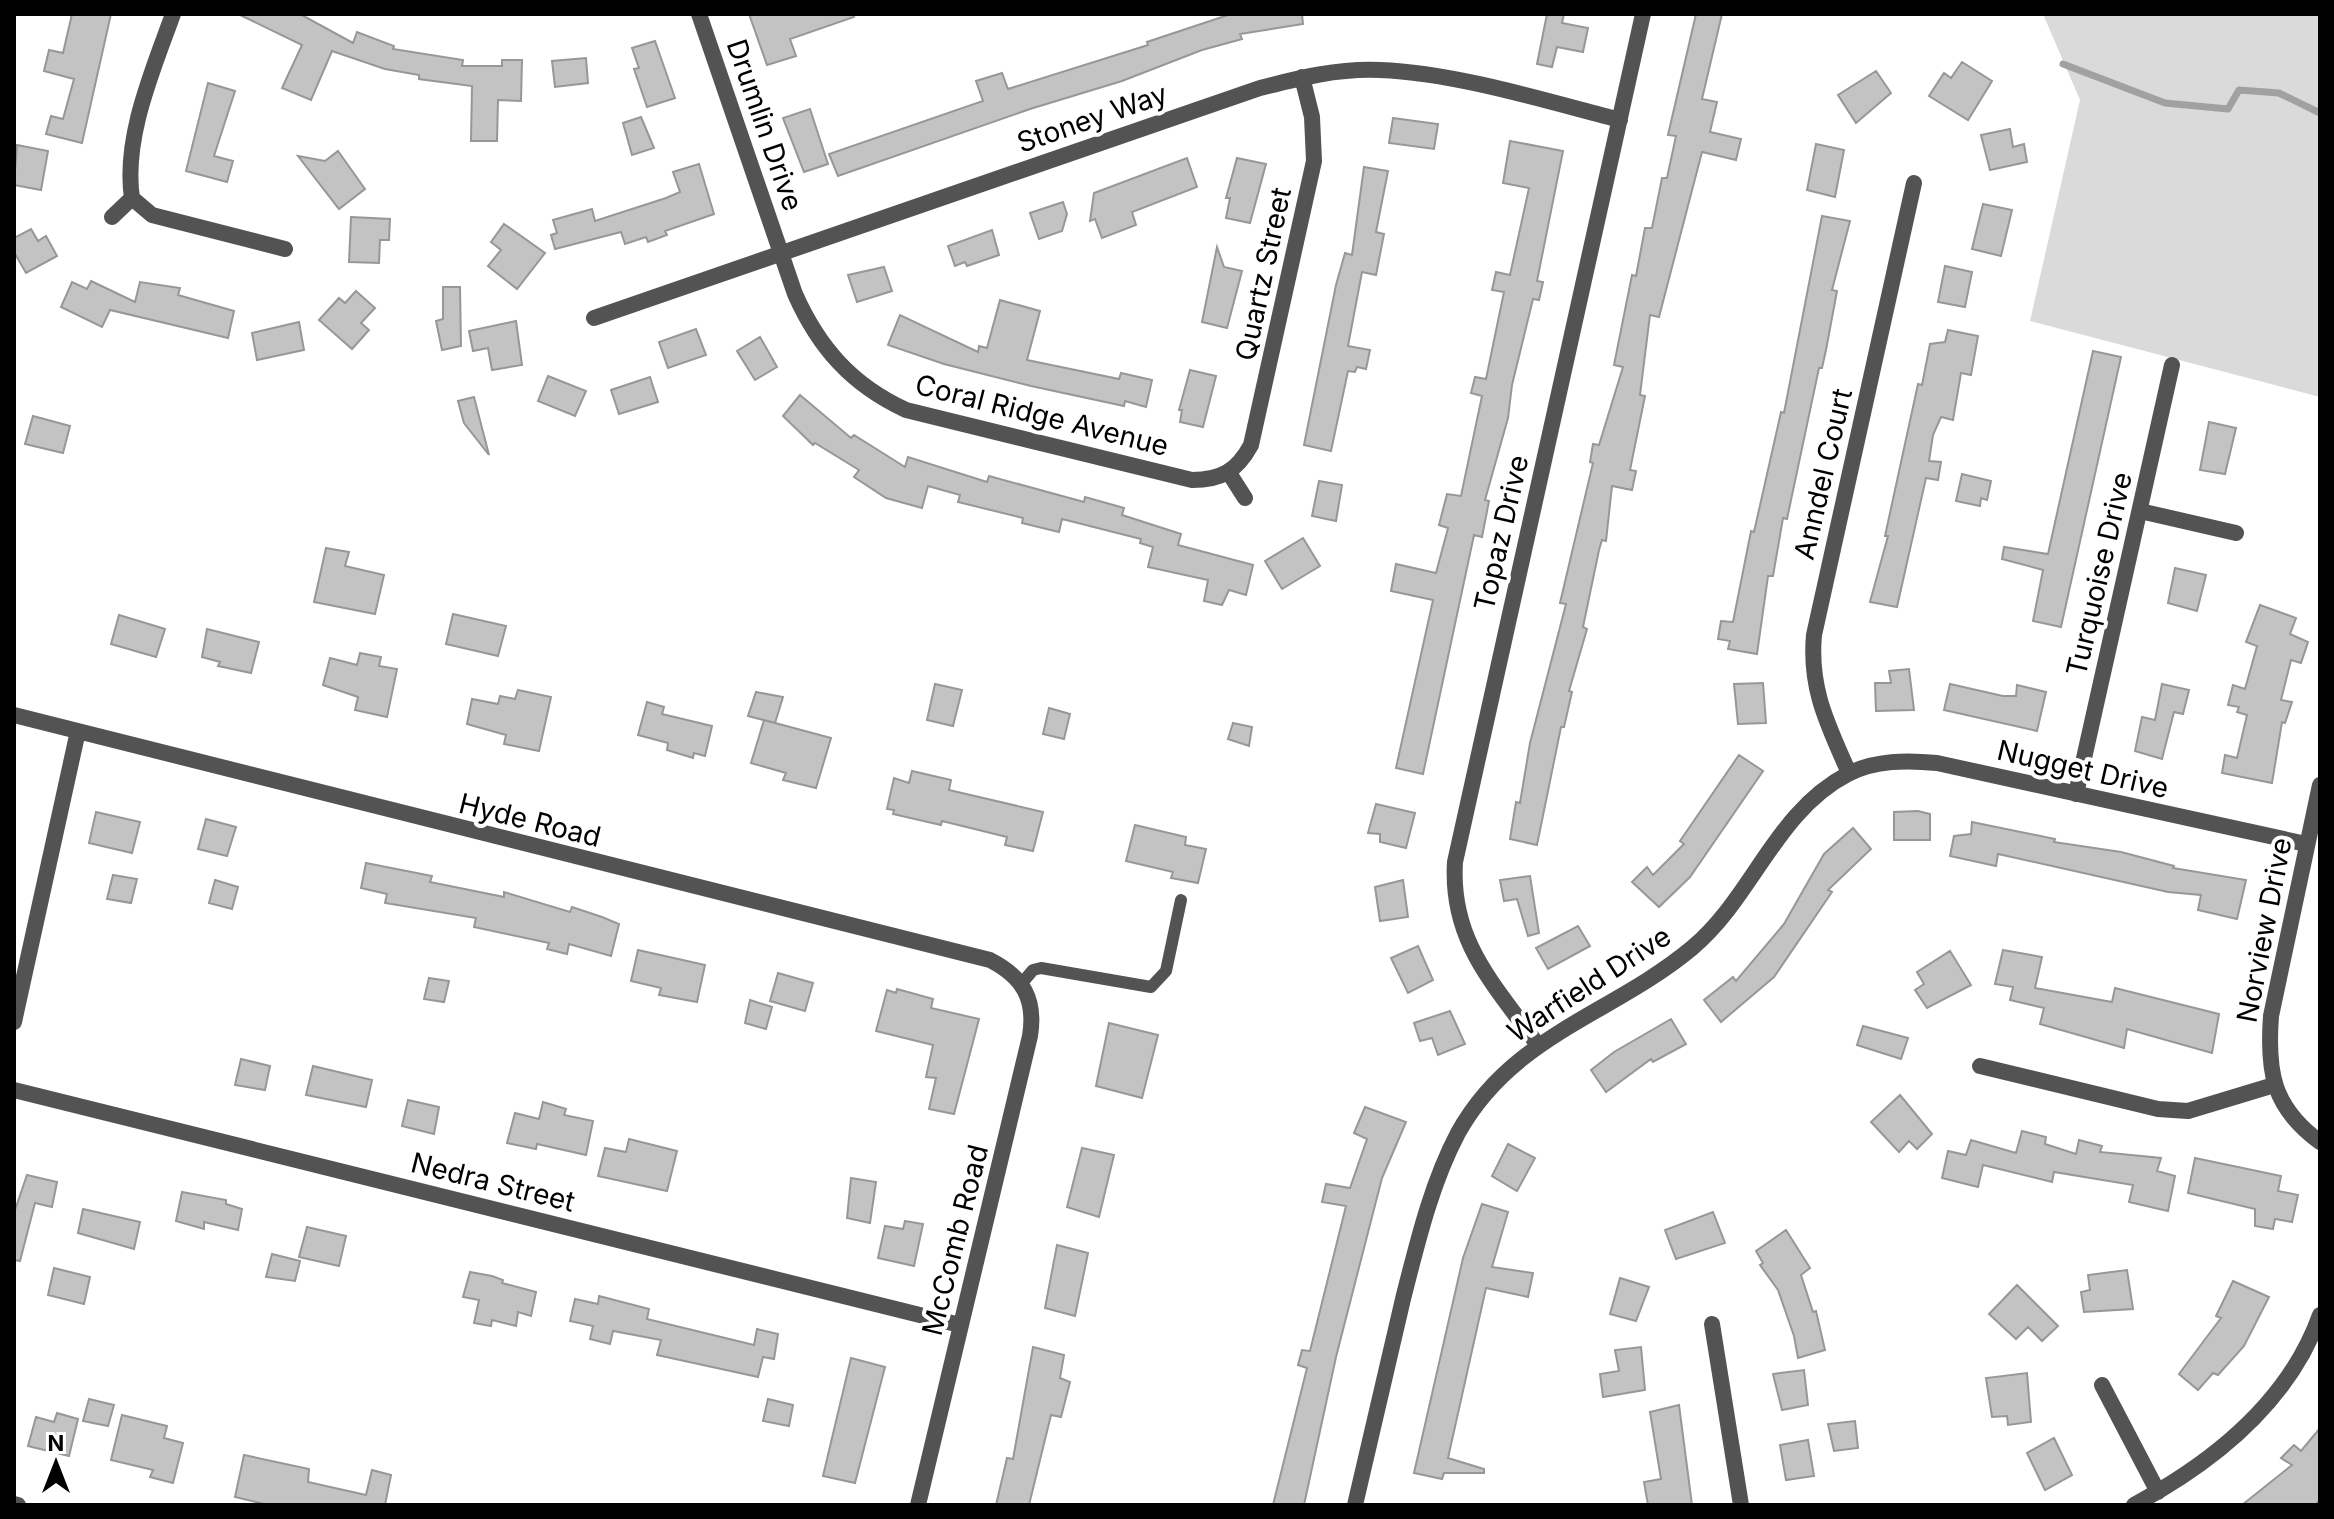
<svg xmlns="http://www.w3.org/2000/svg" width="2334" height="1519" viewBox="0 0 2334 1519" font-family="Inter,sans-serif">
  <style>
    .green { fill: #dadada }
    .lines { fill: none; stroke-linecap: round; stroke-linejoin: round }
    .stream { stroke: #a1a1a1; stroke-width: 7 }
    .building { fill: #c3c3c3; stroke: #979797; stroke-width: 2 }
    .lane { stroke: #535353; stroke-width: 12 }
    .street { stroke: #535353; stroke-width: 16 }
    .labels { text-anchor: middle; stroke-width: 8; stroke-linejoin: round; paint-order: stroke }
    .street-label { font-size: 28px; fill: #000; stroke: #fff }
  </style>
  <rect width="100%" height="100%" fill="#fff"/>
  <path class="green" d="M2043 14H2320V397L2030 321 2080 100Z"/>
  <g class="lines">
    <path class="stream" d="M2063 64 2165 103 2228 109 2239 90 2279 93 2320 113"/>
  </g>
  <path class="building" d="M72 14H111L82 143 46 134 51 116 63 119 74 79 44 71 49 50 63 53Z
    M238 14H300L353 43 357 32 394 46 393 49 463 60 462 66H502V60H522L521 101 498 100 497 141H471L472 86 419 79V75L385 69 332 51 311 100 282 88 302 45Z
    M749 14H853L854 17 790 39 796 56 767 65Z
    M1231 14H1302L1303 24 1240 34 1242 39 1202 50 1122 81 1030 109 838 176 829 154 983 101 976 81 1002 73 1008 89 1148 45 1147 42Z
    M1547 14H1564L1562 23 1588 28 1583 52 1557 47 1552 67 1537 64Z
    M1696 14H1722L1702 99 1717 102 1710 132 1741 139 1736 160 1702 152 1659 317 1650 315 1640 395 1645 396 1630 470 1636 471 1632 490 1612 486 1606 541 1602 540 1599 550 1583 627 1587 629 1569 691 1572 692 1564 727H1561L1537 845 1510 839 1516 802 1520 803 1530 743 1566 604 1560 603 1593 463 1590 462 1593 444 1599 445 1623 367 1614 365 1632 275 1636 276 1645 228H1652L1662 178H1667L1676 136 1668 135Z
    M655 41 675 98 647 107 634 69 639 68 632 48Z
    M586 58 588 83 555 87 552 61Z
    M1962 62 1992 81 1968 120 1929 96 1944 73 1951 78Z
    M1876 71 1891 93 1856 123 1838 95Z
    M208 83 235 91 214 156 233 161 227 182 186 171Z
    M810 109 828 164 804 172 783 118Z
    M641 117 654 148 632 155 623 123Z
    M1393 118 1438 124 1434 149 1389 143Z
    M2010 129 2013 147 2024 144 2027 162 1990 170 1981 135Z
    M1510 141 1563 151 1537 281 1543 282 1539 300 1533 299 1512 385 1508 418 1485 500 1489 501 1482 537 1474 535 1423 774 1396 768 1433 600 1391 591 1396 564 1436 573 1448 528 1439 525 1447 494 1461 496 1482 396 1471 393 1475 377 1486 379 1504 292 1492 290 1496 272 1510 275 1529 188 1503 183Z
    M1816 144 1844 150 1835 197 1807 190Z
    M17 145 48 151 41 190 14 185Z
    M338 151 365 189 339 209 298 156 325 161Z
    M1187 158 1197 187 1132 212 1136 225 1102 238 1095 219 1090 221 1094 193Z
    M1237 158 1266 164 1250 223 1226 218 1230 198H1226Z
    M699 164 714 214 665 231 667 235 648 242 646 237 625 244 621 232 555 249 551 235 557 233 553 220 592 209 595 221 666 198 680 192 673 172Z
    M1364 167 1388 171 1376 232 1384 234 1376 275 1362 272 1348 346 1370 350 1366 369 1357 367 1355 372 1348 371 1331 451 1304 445 1336 285 1345 253 1352 255Z
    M1063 202 1067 214 1062 231 1039 239 1030 213Z
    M1983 204 2012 210 2001 256 1972 249Z
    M1822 216 1850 221 1832 290 1837 291 1826 350 1822 368H1819L1787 519 1783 518 1773 576H1768L1757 654 1728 649 1730 641 1718 639 1721 621 1733 622 1751 531 1754 532 1781 412 1784 413Z
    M351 217 390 219 389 240H380L379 263 349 262Z
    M504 224 545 253 517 289 488 266 501 250 491 242Z
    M31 229 38 241 46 236 57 256 26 273 14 252V238Z
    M992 230 999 255 967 266 965 262 955 266 948 246Z
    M1217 247 1224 267 1242 271 1227 328 1202 322Z
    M1945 266 1972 272 1965 307 1938 302Z
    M884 267 892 291 857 302 848 275Z
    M91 281 135 302 140 282 180 288 178 295 234 311 228 338 110 310 102 327 61 307 72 282 87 289Z
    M443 287H460L461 346 442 350 436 321 443 319Z
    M356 291 375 308 361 323 369 330 352 349 319 320 339 298 345 303Z
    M1000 300 1040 311 1027 360 1119 379 1121 373 1152 380 1146 407 1125 401 1124 406 1031 386 944 364 888 345 900 315 978 352 979 346 987 348Z
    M516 321 522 365 492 370 488 348 473 351 469 331Z
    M299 322 304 350 257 360 252 333Z
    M696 329 706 355 668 368 659 342Z
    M1948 330 1978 336 1971 375 1961 373 1953 420 1941 417 1933 435 1929 461 1941 462 1938 480 1926 478 1897 607 1870 602 1888 536H1885L1918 384 1922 385 1930 344 1945 342Z
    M760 337 777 367 755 380 737 351Z
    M2093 351 2121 357 2061 627 2033 621 2043 570 2002 559 2004 547 2048 554Z
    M1190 370 1216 376 1203 427 1180 422 1182 410H1179Z
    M548 376 586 391 575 416 538 401Z
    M650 377 658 402 619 414 611 390Z
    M800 395 851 438 854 435 905 467 908 457 987 482 989 476 1084 502 1085 497 1124 508 1122 515 1181 534 1178 545 1253 565 1246 595 1229 590 1222 605 1204 601 1208 580 1148 567 1153 547 1140 543 1141 539 1062 519 1059 532 1022 523 1023 518 958 502 960 495 928 486 922 508 886 498 854 477 859 470 815 443 813 445 783 416Z
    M474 397 489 455 464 423 458 401Z
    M33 416 70 426 63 453 25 444Z
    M2209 422 2236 428 2225 474 2200 470Z
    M1962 474 1991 481 1987 500 1981 498 1980 506 1956 501Z
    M1319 481 1342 485 1336 521 1312 516Z
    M1303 538 1320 566 1282 589 1265 561Z
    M326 548 349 552 345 566 384 575 375 614 314 602Z
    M2175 568 2206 575 2197 611 2168 603Z
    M2260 605 2296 618 2290 634 2308 642 2301 663 2291 660 2281 700 2292 702 2285 723 2282 722 2272 783 2222 773 2225 755 2237 758 2247 715 2237 712 2239 707 2228 705 2233 685 2245 689 2257 646 2246 642Z
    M453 614 506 626 498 656 446 644Z
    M119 615 165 629 156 657 111 644Z
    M207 629 259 642 251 673 218 666 220 662 202 657Z
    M360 653 381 657 379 666 397 669 387 717 355 710 358 697 323 685 330 658 357 665Z
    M1909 669 1914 710 1876 711 1875 683H1891L1889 671Z
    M1763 683 1766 723 1738 724 1734 684Z
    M935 684 962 690 953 726 927 720Z
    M1950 684 2003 696H2016L2017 685 2046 692 2037 731 1944 710Z
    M2162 684 2189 690 2183 714 2174 712 2162 759 2135 751 2142 717 2155 720Z
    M518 690 551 697 539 751 504 744 506 735 467 724 472 699 498 704 500 696 515 699Z
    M756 692 783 697 775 723 748 716Z
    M647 702 664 707 662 714 712 726 705 756 694 753 693 758 667 750 668 743 638 735Z
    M1049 708 1070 714 1064 739 1043 734Z
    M764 720 831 738 816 788 783 780 786 773 751 763Z
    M1233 723 1252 727 1249 746 1228 739Z
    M1739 755 1763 771 1690 877 1659 907 1632 882 1647 867 1653 875 1684 844 1680 841Z
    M912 771 951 780 949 790 1043 812 1033 851 1005 845 1007 837 942 821 941 825 893 814 894 810 887 809 894 778 909 783Z
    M1376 804 1415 813 1406 848 1380 842V834L1368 833Z
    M1918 811 1930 814V840H1894V812Z
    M96 812 140 822 132 853 89 843Z
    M206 819 236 827 227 856 198 849Z
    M1972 822 2055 839 2054 842 2121 852 2174 866 2173 868 2246 880 2237 919 2198 910 2201 895 2168 892 1998 854 1996 866 1950 856 1954 836 1971 834Z
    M1135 825 1186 837 1185 845 1206 849 1198 883 1171 878 1173 872 1126 861Z
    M1853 828 1871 849 1828 890 1832 892 1774 977 1721 1022 1704 1000 1733 977 1736 981 1784 924 1824 854Z
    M366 863 432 876 430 882 504 897V892L570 912 572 907 602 917 619 924 611 956 569 944 567 954 547 949 549 943 474 927 476 918 385 903 387 894 361 888Z
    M113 875 137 879 131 903 107 899Z
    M1530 876 1539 933 1528 936 1517 899 1504 901 1500 880Z
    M215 880 238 887 232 909 209 903Z
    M1403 880 1408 917 1380 921 1375 887Z
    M1578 926 1590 946 1548 969 1536 948Z
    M1418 946 1433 980 1408 993 1391 958Z
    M638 950 705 965 697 1002 659 995 661 988 631 981Z
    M2003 950 2042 957 2035 988 2112 1002 2115 988 2219 1014 2212 1053 2127 1029 2124 1048 2040 1024 2044 1008 2010 1000 2013 987 1995 984Z
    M1950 951 1971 985 1927 1008 1915 990 1924 984 1917 972Z
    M778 973 813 983 805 1011 770 1001Z
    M429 978 449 981 444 1002 424 999Z
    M897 989 933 999 931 1008 979 1019 954 1114 929 1109 936 1078 926 1077 933 1045 876 1031 887 990 896 993Z
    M750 1000 772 1007 766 1029 745 1023Z
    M1450 1011 1465 1044 1438 1055 1432 1038 1420 1041 1414 1023Z
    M1671 1019 1686 1044 1653 1062 1651 1059 1606 1092 1591 1070 1614 1052Z
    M1109 1023 1158 1035 1142 1098 1096 1086Z
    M1863 1026 1908 1038 1901 1059 1857 1045Z
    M241 1059 270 1066 265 1090 235 1085Z
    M313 1066 372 1080 366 1107 306 1095Z
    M1900 1095 1932 1134 1917 1149 1909 1141 1899 1152 1871 1122Z
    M408 1100 439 1107 434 1134 402 1126Z
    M543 1102 566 1109 564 1115 593 1121 586 1155 537 1144 536 1149 507 1143 515 1113 539 1119Z
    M1365 1107 1406 1122 1382 1178 1336 1357 1304 1505H1273L1307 1368 1298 1365 1302 1350 1310 1351 1346 1206 1322 1202 1326 1184 1350 1188 1367 1139 1354 1133Z
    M2022 1131 2046 1137 2045 1144 2076 1154 2079 1140 2102 1146 2100 1152 2161 1158 2157 1171 2175 1176 2168 1211 2129 1202 2133 1185 2054 1172 2052 1182 1983 1165 1978 1187 1942 1178 1948 1151 1966 1155 1971 1140 2016 1153Z
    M629 1139 677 1151 667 1191 598 1176 605 1148 626 1152Z
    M1508 1144 1535 1158 1517 1191 1492 1176Z
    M1082 1148 1114 1155 1099 1217 1067 1207Z
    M2195 1158 2281 1176 2278 1191 2298 1195 2292 1222 2275 1219 2273 1229 2255 1226V1209L2188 1193Z
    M27 1175 57 1182 52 1207 35 1203 20 1261 14 1260V1213Z
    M851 1178 876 1182 870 1223 847 1218Z
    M182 1192 226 1200V1204L242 1209 238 1230 204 1222V1229L176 1221Z
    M1482 1204 1508 1212 1492 1267 1533 1273 1528 1297 1486 1288 1448 1458 1484 1469V1473H1444L1442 1479 1414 1473 1463 1258Z
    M83 1209 140 1222 134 1249 78 1233Z
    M1713 1212 1725 1243 1676 1259 1665 1230Z
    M905 1221 923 1224 914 1266 878 1258 885 1226 903 1229Z
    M307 1227 346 1236 339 1266 299 1257Z
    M1786 1230 1810 1268 1801 1275 1813 1312 1816 1311 1825 1350 1798 1358 1794 1336 1778 1290 1760 1265 1763 1263 1756 1251Z
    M1057 1245 1088 1253 1075 1316 1045 1308Z
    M272 1254 300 1261 295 1281 266 1277Z
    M54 1268 90 1277 84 1304 48 1295Z
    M2127 1270 2133 1309 2084 1312 2081 1292 2090 1290 2088 1275Z
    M470 1272 492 1276 503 1280 502 1283 536 1292 531 1316 518 1312 516 1326 492 1320 491 1326 474 1323 479 1300 463 1297Z
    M1620 1278 1649 1287 1636 1321 1610 1314Z
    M2233 1281 2269 1297 2244 1346 2218 1375 2213 1373 2198 1390 2179 1374 2221 1318 2216 1316Z
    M2017 1285 2058 1326 2042 1341 2028 1327 2016 1339 1989 1314Z
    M599 1296 649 1309 647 1319 754 1345 757 1329 778 1334 774 1359 763 1357 758 1377 657 1355 661 1340 613 1331 610 1344 590 1339 593 1326 570 1321 575 1299 598 1304Z
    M1033 1347 1064 1355 1060 1378 1070 1382 1061 1417 1051 1415 1029 1505H996L1007 1458 1013 1459Z
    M1641 1347 1645 1390 1603 1397 1600 1374 1619 1371 1615 1350Z
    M851 1358 885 1367 855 1483 823 1476Z
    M1804 1370 1808 1405 1782 1410 1773 1374Z
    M2027 1373 2031 1422 2008 1425 2007 1416 1992 1417 1986 1378Z
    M89 1399 114 1405 108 1426 83 1421Z
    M768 1399 793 1405 789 1426 763 1421Z
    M1679 1405 1692 1505H1648L1644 1482 1661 1479 1650 1412Z
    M57 1413 78 1419 69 1456 28 1446 36 1417 54 1422Z
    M122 1415 167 1426 164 1438 183 1443 173 1483 150 1477 153 1470 111 1460Z
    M1855 1421 1858 1448 1834 1451 1828 1424Z
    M2320 1428V1500L2315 1505H2242L2292 1465 2281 1458 2294 1445 2301 1451Z
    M2054 1438 2072 1475 2045 1490 2027 1453Z
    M1808 1440 1814 1476 1786 1480 1780 1445Z
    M244 1455 309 1469 308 1482 366 1495 372 1470 391 1475 385 1505H268L235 1497Z"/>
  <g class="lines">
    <path class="lane" d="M1022 983 1033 970 1041 968 1151 987 1166 971 1181 900"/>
    <path class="street" d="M173 14C153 70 123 138 132 198L152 215 285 249
      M699 14 795 294C819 348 852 385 906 410L1192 480C1221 480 1237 471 1251 445L1314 161 1312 117 1302 77
      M112 217 132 198
      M594 318 1260 88C1299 78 1339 68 1380 70 1456 73 1546 101 1620 120
      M1229 473 1245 498
      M2140 511 2236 533
      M14 715 990 960C1023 977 1036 999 1030 1036L918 1505
      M1849 773C1828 725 1809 689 1814 635L1914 183
      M2320 785 2271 1016C2267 1071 2272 1107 2320 1142
      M2076 794 2172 365
      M14 1022 78 731
      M1537 1044C1494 984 1450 941 1455 862L1643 14
      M1980 1066 2158 1109 2188 1111 2274 1085
      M14 1090 960 1325
      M1712 1324 1741 1505
      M2102 1385 2158 1492
      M14 1504 18 1505
      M1355 1505C1371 1436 1387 1368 1403 1299 1417 1244 1431 1184 1458 1133 1512 1035 1613 1014 1692 948 1753 897 1775 812 1848 774 1875 760 1907 760 1937 763L2306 844
      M2134 1505C2214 1462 2289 1402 2320 1315"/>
  </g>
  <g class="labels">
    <g class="street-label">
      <text transform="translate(1092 118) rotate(-19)" y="10">Stoney Way</text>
      <text transform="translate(765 125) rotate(71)" y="10">Drumlin Drive</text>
      <text transform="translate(1263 274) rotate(-78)" y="10">Quartz Street</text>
      <text transform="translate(1042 415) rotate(14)" y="10">Coral Ridge Avenue</text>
      <text transform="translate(1823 474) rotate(-77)" y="10">Anndel Court</text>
      <text transform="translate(1501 533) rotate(-77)" y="10">Topaz Drive</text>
      <text transform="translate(2099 574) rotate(-77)" y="10">Turquoise Drive</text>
      <text transform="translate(2083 769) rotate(13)" y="10">Nugget Drive</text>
      <text transform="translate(530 820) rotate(14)" y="10">Hyde Road</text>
      <text transform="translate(2264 930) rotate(-79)" y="10">Norview Drive</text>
      <text transform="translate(1589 984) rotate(-33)" y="10">Warfield Drive</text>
      <text transform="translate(493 1182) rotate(14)" y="10">Nedra Street</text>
      <text transform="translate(955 1240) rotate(-76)" y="10">McComb Road</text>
    </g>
  </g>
  <rect width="2334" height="1519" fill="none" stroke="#000000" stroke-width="32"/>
  <g transform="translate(56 1463)" stroke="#ffffff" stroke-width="6" paint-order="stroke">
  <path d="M0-6L14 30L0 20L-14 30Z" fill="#000000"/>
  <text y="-12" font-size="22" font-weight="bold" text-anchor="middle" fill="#000000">N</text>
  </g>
</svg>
